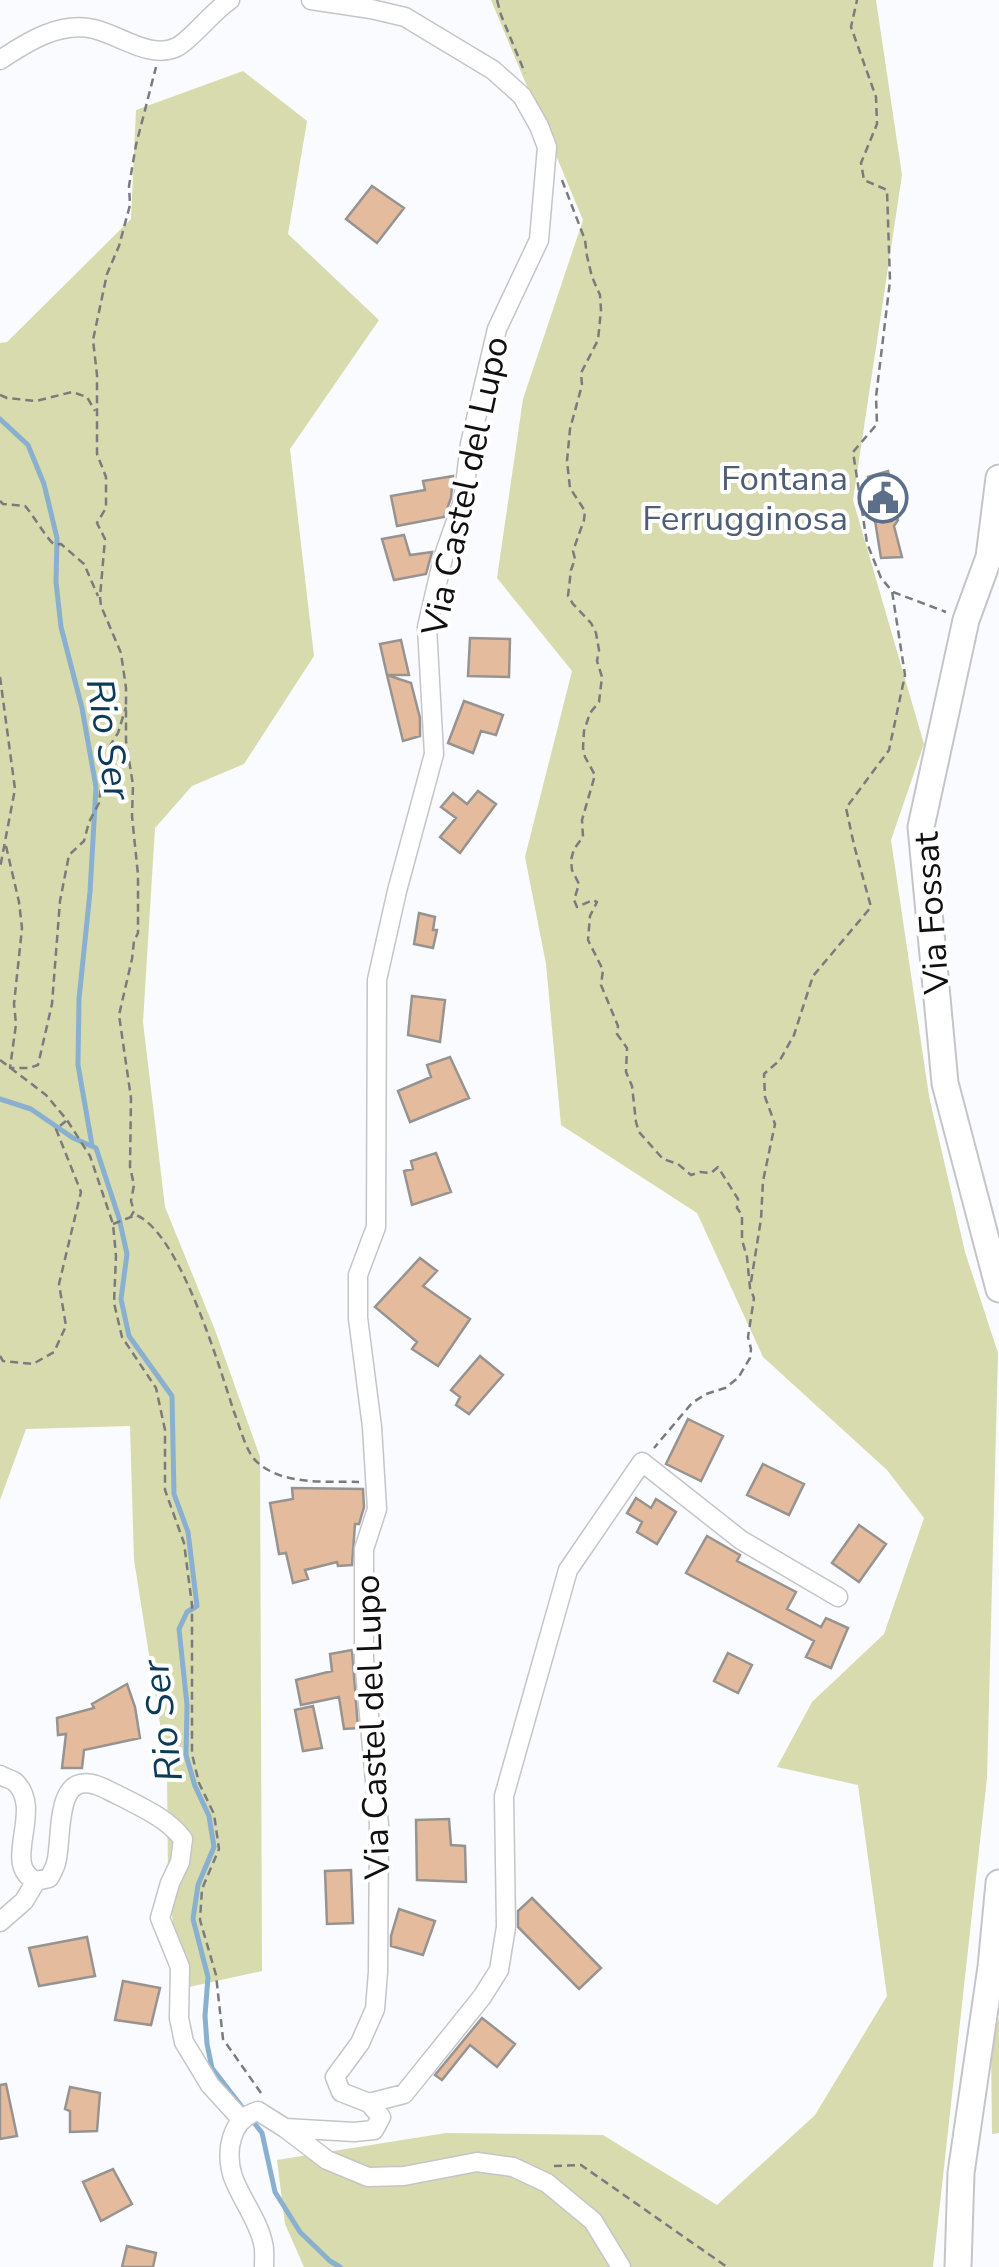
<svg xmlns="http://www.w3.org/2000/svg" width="999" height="2267" viewBox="0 0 999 2267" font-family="'Nunito Sans',sans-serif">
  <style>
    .green { fill: #d7dbad }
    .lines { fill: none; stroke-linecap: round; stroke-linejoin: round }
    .stream { stroke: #8ab0d0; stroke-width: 5 }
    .building { fill: #e4bc9d; stroke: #979391; stroke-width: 2.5 }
    .street-casing { stroke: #c4c5c9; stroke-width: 21 }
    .secondary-casing { stroke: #c4c5c9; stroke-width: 29 }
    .path { stroke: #7b7b7d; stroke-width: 2.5; stroke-dasharray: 8 5; stroke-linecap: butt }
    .street { stroke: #fff; stroke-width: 18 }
    .secondary { stroke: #fff; stroke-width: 25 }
    .labels { text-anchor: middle; stroke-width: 8; stroke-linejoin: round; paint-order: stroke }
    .service-label { font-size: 35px; fill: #4e5e75; stroke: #fff; text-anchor: end }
    .street-label { font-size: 35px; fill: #101011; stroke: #fff }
    .water-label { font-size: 38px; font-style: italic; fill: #0b3a5a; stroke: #fff }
  </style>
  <rect width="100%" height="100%" fill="#fafbfe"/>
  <path class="green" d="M491 0H876L902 175 853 500 924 744 891 840 929 1096 965 1252 998 1353 987 1778 933 2267H304L285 2224 277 2160 446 2133 603 2135 717 2205 815 2115 887 1996 858 1785 777 1767 812 1702 884 1634 924 1518 887 1470 763 1357 697 1213 561 1125 546 964 525 857 572 671 497 578 523 399 583 220Z
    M243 71 307 121 288 234 379 320 290 449 314 656 244 764 192 786 155 828 143 1022 165 1207 215 1330 260 1457 262 1971 180 1989 168 1877 167 1768 134 1560 130 1426 26 1429 0 1500V343L7 342 131 219 136 110Z
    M999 2017V2133L992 2134 991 2048Z"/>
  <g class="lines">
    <path class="stream" d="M0 419 28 445 44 484 57 538 56 582 61 627 82 708 96 787 90 892 79 999 78 1065 92 1145
      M0 1099 31 1109 73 1138 96 1148 119 1218 127 1254 121 1299 129 1336 172 1396 174 1494 188 1532 197 1606 187 1612 179 1629 187 1705 186 1755 195 1786 209 1816 214 1847 198 1885 193 1919 208 1977 205 2016 207 2044 212 2068 262 2133 275 2192 300 2232 330 2261 340 2267"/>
  </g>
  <path class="building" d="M372 186 404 208 377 243 346 219Z
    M888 471 898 520 894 526 902 557 881 558 868 477Z
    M453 476 451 498 444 517 397 526 391 496 425 490 423 481Z
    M404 535 410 555 432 552 426 574 394 580 382 539Z
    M470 638 510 639 509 677 468 676Z
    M401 640 409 675H387L380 644Z
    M387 675 411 683 420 718V736L403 741Z
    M464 701 503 715 496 735 481 731 473 753 448 743Z
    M478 791 496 804 460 853 440 837 456 818 441 807 453 793 467 804Z
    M419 913 435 917 433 930H437L433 948 414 944Z
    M412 996 445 1000 440 1042 408 1035Z
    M450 1057 469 1098 410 1122 398 1091 431 1077 427 1065Z
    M436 1153 451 1192 412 1205 404 1171 413 1169 411 1161Z
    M420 1258 437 1271 423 1286 470 1319 438 1366 412 1349 417 1342 375 1307Z
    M480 1356 503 1375 469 1414 456 1405 460 1397 451 1390Z
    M688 1419 723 1436 701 1481 666 1464Z
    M763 1464 804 1484 789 1515 747 1495Z
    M292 1488 363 1489 364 1507 359 1524H355L352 1565 338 1566 337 1562 305 1570 308 1579 293 1583 286 1553 279 1554 270 1503 293 1499Z
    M636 1498 651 1508 656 1499 676 1512 657 1544 637 1532 642 1522 627 1513Z
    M859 1525 886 1544 859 1582 832 1563Z
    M707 1536 740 1555 737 1561 796 1592 787 1609 821 1627 826 1618 848 1628 831 1668 806 1657 814 1641 686 1573Z
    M352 1650 358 1728 344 1729 339 1697 301 1705 296 1680 332 1671 330 1654Z
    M728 1653 752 1665 738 1693 714 1681Z
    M127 1684 135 1707 140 1738 84 1750 82 1768H62L66 1734 58 1735 57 1718 94 1708 92 1704Z
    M313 1706 322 1748 303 1751 295 1710Z
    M449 1819 451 1845 465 1846 466 1882 417 1880 416 1820Z
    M351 1870 353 1923 327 1924 325 1871Z
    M532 1898 601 1968 579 1989 518 1927V1911Z
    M399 1909 435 1921 423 1955 391 1946V1936Z
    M87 1937 95 1976 39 1986 29 1948Z
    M123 1981 160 1988 151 2025 115 2020Z
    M482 2018 515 2044 497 2067 470 2045 442 2080 435 2075Z
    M6 2084 17 2136 0 2139V2085Z
    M70 2087 100 2093 97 2131 70 2132V2111L65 2109Z
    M113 2169 132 2204 101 2221 83 2182Z
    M127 2246 156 2253 153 2267H122Z"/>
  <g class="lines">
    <g class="street-casing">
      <path id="street" d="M0 60C27 42 60 21 94 29 120 35 150 60 177 47 191 40 213 11 230 0
        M0 1775C5 1778 11 1779 15 1782 45 1810 0 1865 36 1881
        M0 1922 24 1901 36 1881 49 1878C50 1877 56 1865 56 1863 63 1840 53 1771 96 1785 103 1787 111 1792 118 1795 141 1807 167 1818 183 1839L180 1862 170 1883 160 1918 180 1967 179 2018 184 2042 210 2085 241 2119
        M369 2103 404 2094 482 1997 499 1970 506 1927 504 1796 568 1570 642 1462 741 1540 838 1597
        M285 2128 354 2132 374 2130 381 2117 369 2103 341 2092 335 2077 360 2043 375 2009 378 1972 379 1825 364 1659V1549L377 1509 372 1427 358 1318V1275L376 1227 377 980 397 891 434 754 427 627 443 558 463 501 470 444 497 329 539 240 547 147 539 126 522 96 493 70 405 17 371 9 311 0
        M264 2267C264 2259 265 2250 263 2243 258 2220 241 2199 233 2177 225 2152 230 2119 258 2111L285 2128 327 2160 368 2177 404 2176 477 2162 513 2167 547 2183 593 2221 621 2267"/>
    </g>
    <g class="secondary-casing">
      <path id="secondary" d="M999 478 989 557 966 620 921 827 945 1083 999 1289
        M958 2267 961 2173 991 1967 999 1883"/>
    </g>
    <path class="path" d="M497 0 501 15 525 73
      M562 180 585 240 587 256 592 277 600 295 601 310 598 340 581 373 582 385 570 429 567 461 570 488 585 511 584 520 573 551 575 559 571 570 568 596 573 604 591 623 596 633 599 650 597 661 602 677 599 702 590 713 584 731 583 748 585 757 595 775 582 820 583 837 574 849 571 860 572 870 579 884 574 900 577 907 593 900 597 902 590 916 588 940 603 970 601 985 618 1026 617 1034 627 1048 626 1072 632 1086 636 1122 639 1132 663 1159 678 1164 691 1175 700 1172 711 1173 718 1167 738 1199 737 1208 742 1215V1240L747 1257 750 1288 754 1298 748 1337 751 1349 750 1358 738 1378 725 1388 706 1394 692 1403 654 1448
      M0 395 7 398 36 401 72 392 87 397 95 411
      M0 501 3 504 25 506C32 513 48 541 54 544 56 545 59 544 61 544L84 564 98 596
      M893 592 946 612
      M0 677 15 789 0 868
      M6 846 19 902 22 928 14 1004 16 1024 10 1068H29L38 1065 52 1004 60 901 69 855 84 841 89 822 99 803 103 765 108 756 109 747 118 733 126 707
      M0 1060 46 1095 67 1120 90 1156 113 1224 116 1256 114 1303 122 1337 156 1388 165 1430V1490L184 1543 192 1605V1754L199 1783 214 1814 219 1849 202 1889 200 1920 216 1975 223 2039 261 2093
      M130 1218 134 1211 131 1201 134 1185 130 1167 131 1098 119 1015 132 959 134 941 138 933V875L132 816 133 785 126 741V688L121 653 101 606 100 597 105 539 97 523 106 508V477L97 454V375L93 340 107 274 119 246 130 205 129 186 136 145 156 67
      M113 1224 136 1215C180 1233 219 1366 234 1412 239 1424 246 1452 256 1461 282 1486 326 1481 359 1482
      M751 1282 761 1219 763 1181 775 1124 765 1097 764 1074 780 1060 794 1035 813 976 871 907 854 845 846 808 889 750 905 675 892 591 881 578 867 543 853 452 877 424 876 397 890 281 887 190 864 180 861 163 877 124 876 97 851 27 857 0
      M0 1356 3 1361 33 1364 54 1352 66 1326 59 1284 81 1192 56 1129 66 1121
      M554 2166 581 2165 727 2267"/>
    <use href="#street" class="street"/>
    <use href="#secondary" class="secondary"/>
  </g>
  <defs>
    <g id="civic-ring" transform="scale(2.5)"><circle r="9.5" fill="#fff" stroke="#5c6f8a" stroke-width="1.5"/><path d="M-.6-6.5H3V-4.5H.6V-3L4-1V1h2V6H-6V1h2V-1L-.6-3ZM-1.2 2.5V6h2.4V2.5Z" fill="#5c6f8a"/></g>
  </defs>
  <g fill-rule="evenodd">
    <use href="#civic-ring" x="883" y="498"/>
  </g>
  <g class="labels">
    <g class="service-label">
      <text x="848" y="490">Fontana<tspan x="848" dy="40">Ferrugginosa</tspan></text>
    </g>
    <g class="street-label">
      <text transform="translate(465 486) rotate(-78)" y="12">Via Castel del Lupo</text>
      <text transform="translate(931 913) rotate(-94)" y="12">Via Fossat</text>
      <text transform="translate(372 1727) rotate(-92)" y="12">Via Castel del Lupo</text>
    </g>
    <g class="water-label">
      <text transform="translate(109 739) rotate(81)" y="13">Rio Ser</text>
      <text transform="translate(162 1721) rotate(-97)" y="13">Rio Ser</text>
    </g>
  </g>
</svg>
